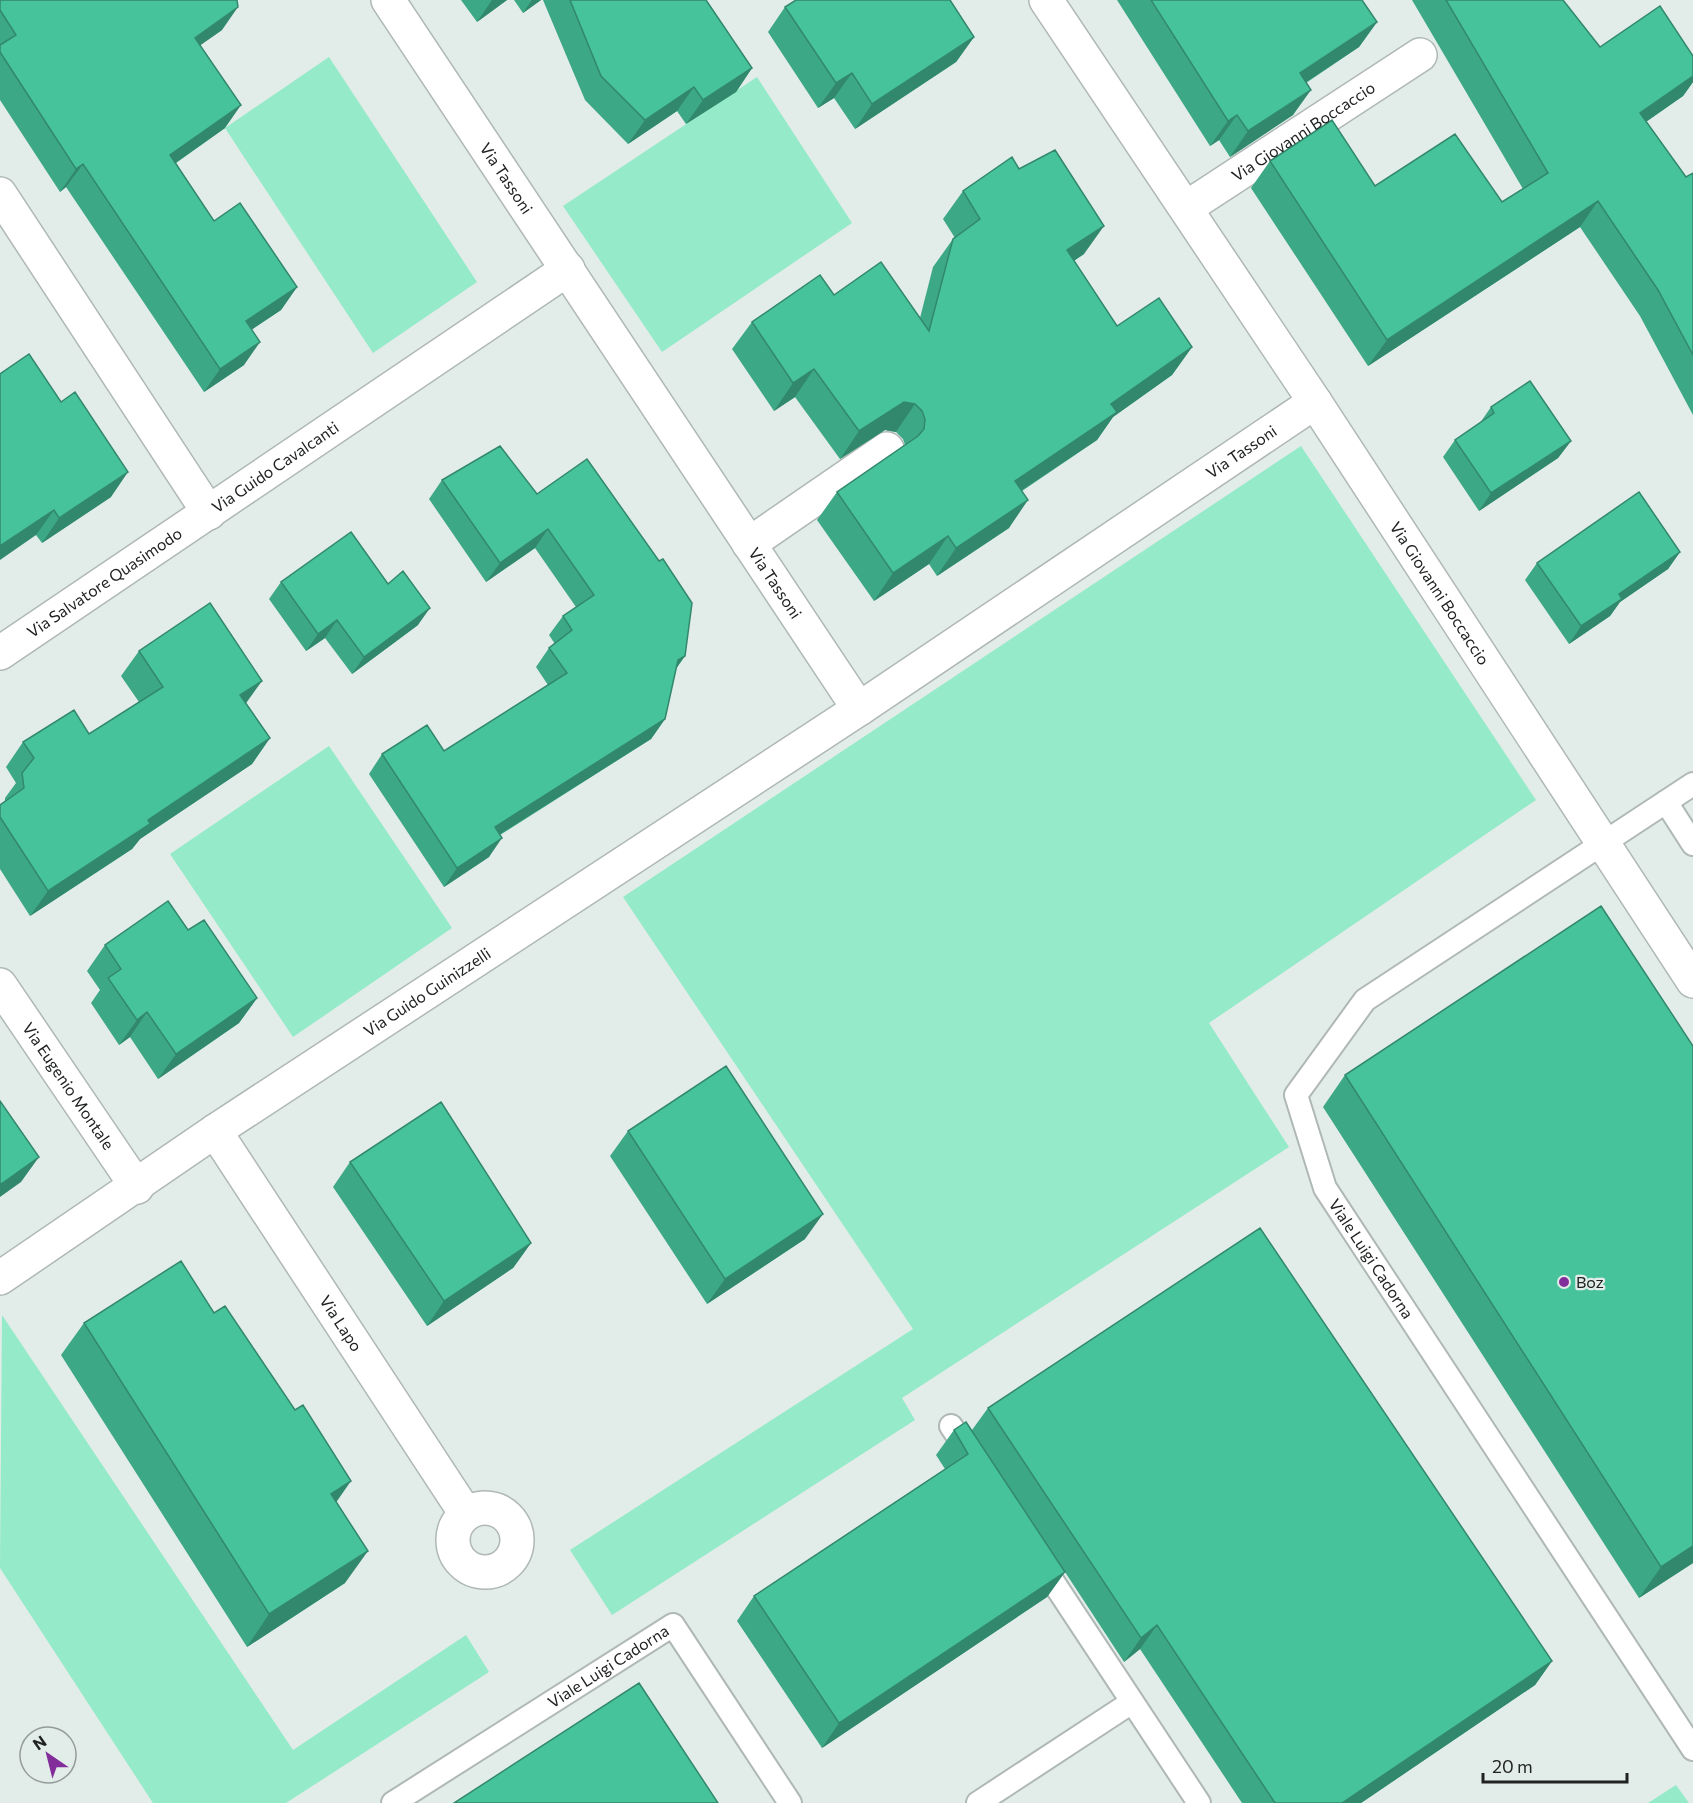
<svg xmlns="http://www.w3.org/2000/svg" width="1693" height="1803" viewBox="0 0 1693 1803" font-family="Commissioner,sans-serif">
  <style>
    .green { fill: #95eaca }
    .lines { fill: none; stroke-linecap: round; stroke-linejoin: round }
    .lane-casing { stroke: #afb8b4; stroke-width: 26 }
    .street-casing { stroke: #afb8b4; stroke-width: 36 }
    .lane { stroke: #fff; stroke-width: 22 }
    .street { stroke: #fff; stroke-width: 33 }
    .wall { fill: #3da885 }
    .shaded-wall { fill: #32886c }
    .building { fill: #47c39b; stroke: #32886c; stroke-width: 1.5 }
    .poi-dot { fill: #832d9b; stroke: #e2ece8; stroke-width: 2 }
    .labels { text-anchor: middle; stroke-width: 4.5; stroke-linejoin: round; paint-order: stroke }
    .street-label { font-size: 16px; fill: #202322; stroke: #e2ece8 }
    .poi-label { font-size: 16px; fill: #202322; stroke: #e2ece8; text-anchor: start }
  </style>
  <rect width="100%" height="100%" fill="#e2ece8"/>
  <path class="green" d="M329 57 477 282 373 353 225 128Z
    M757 77 852 223 662 352 563 206Z
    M1301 446 1536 800 1209 1023 1289 1147 902 1398 915 1420 612 1615 570 1550 913 1329 623 897Z
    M329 746 452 928 293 1037 170 854Z
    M2 1315 293 1750 466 1635 489 1672 286 1803H153L0 1568Z
    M1676 1785 1689 1803H1648Z"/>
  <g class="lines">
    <g class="lane-casing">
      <g id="lane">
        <path id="s1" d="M1693 784 1365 1000 1296 1095 1325 1188 1693 1749"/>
        <path d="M1666 802 1693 844"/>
        <path d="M951 1426 971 1456"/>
        <path d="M1040 1562 1199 1803"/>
        <path id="s2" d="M393 1803 673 1625 790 1803"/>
        <path d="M978 1803 1132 1702"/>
      </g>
    </g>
    <g class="street-casing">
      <g id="street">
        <path id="s3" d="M388 0 859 709 1315 402"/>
        <path id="s4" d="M1046 0 1315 402 1693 981"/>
        <path d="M0 194 209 513"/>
        <path id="s5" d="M1186 208 1420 55"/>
        <path d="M749 544 887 449"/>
        <path id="s6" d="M0 653 568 269"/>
        <path id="s7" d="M0 985 137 1187"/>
        <path id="s8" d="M215 1131 466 1514"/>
        <path id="s9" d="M0 1278 215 1131 859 709"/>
        <circle cx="485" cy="1540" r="32"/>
      </g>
    </g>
    <use href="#lane" class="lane"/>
    <use href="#street" class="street"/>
  </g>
  <path class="wall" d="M0 0 222 30 200 45 225 128 176 163 214 221 297 287 281 310 251 330 244 365 204 392 66 187 60 192 0 100Z
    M461 0H507L477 22Z
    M514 0H541L523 13Z
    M543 0H706L752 68 736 92 686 124 677 111 628 144 585 100Z
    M1117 0H1362L1377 22 1359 47 1306 83 1293 115 1230 157 1219 140 1210 146Z
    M1412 0H1563L1600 47 1693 56V82L1683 96 1646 122 1686 177 1693 173V415L1640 316 1580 227 1368 366 1251 188 1270 161 1375 186 1502 202 1523 189Z
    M785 7 974 37 956 62 855 129 834 98 818 108 768 32Z
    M1019 169 1084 254 1074 261 1117 326 1192 347 1172 375 1113 417 1097 440 1022 491 1009 528 937 576 929 564 874 601 817 520 837 492 905 445 903 439 896 432 885 430 840 459 795 397 774 411 732 349 752 322 834 295 920 318 933 267 953 239 955 238 943 219 963 191Z
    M0 374 111 497 42 543 36 535Z
    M1491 407 1571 441 1558 458 1479 511 1443 457 1455 440 1480 423Z
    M442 480 537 494 685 656 676 669 665 719 651 739 500 835 489 857 444 887 369 774 382 754 444 751 548 685 536 667 549 648 555 644 549 635 563 616 576 607 535 548 486 582 429 499Z
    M1680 552 1668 569 1620 602 1610 616 1569 644 1525 580 1537 563Z
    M281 582 388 584 418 625 352 674 325 638 306 651 269 599Z
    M139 651 246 703 270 738 252 764 140 839 132 849 30 916 0 869V805L5 801V798L16 783 6 767 23 742 89 734 139 702 121 676Z
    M188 930 257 998 239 1023 158 1079 130 1037 119 1045 91 1003 100 990 87 971 105 945Z
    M1693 1046V1563L1639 1598 1323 1107 1345 1075Z
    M628 1131 805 1239 707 1304 610 1156Z
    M350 1162 531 1243 513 1268 427 1326 333 1187Z
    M84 1323 336 1502 345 1583 247 1647 61 1355Z
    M988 1408 1552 1661 1535 1685 1361 1803H1242L1140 1649 1124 1662 1065 1572 1047 1597 822 1748 737 1621 754 1596 945 1469 936 1455 954 1430H972Z"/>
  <path class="shaded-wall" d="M492 0H507L477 22Z
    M532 0H541L523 13Z
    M238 7 222 30 178 61 195 38Z
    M1377 22 1359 47 1282 98 1300 73Z
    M974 37 956 62 855 129 872 104Z
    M752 68 736 92 686 124 703 100Z
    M852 73 834 98 818 108 836 83Z
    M1693 76V82L1683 96 1621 139 1640 113Z
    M694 87 677 111 628 144 645 120Z
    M1311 90 1293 115 1230 157 1248 131Z
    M241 105 225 128 154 178 170 155Z
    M1237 115 1219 140 1210 146 1228 121Z
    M83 164 66 187 60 192 76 169Z
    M1598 201 1580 227 1368 366 1387 340Z
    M1104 226 1084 254 1047 278 1067 250Z
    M297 287 281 310 230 344 246 321Z
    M260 342 244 365 204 392 220 369Z
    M1192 347 1172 375 1113 417 1097 440 995 508 1015 481 1111 404Z
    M814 369 795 397 774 411 793 383Z
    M904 402 915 404 896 432 885 430 840 459 859 431Z
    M1571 441 1558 458 1479 511 1491 493Z
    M128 472 111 497 42 543 59 518Z
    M1028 500 1009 528 937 576 956 548Z
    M54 510 36 535 0 560V546Z
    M548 529 535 548 486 582 500 563Z
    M948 536 929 564 874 601 893 573Z
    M1680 552 1668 569 1620 602 1610 616 1569 644 1581 626 1619 594Z
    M430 608 418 625 352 674 364 657Z
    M337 620 325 638 306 651 318 634Z
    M685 656 671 675 678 660Z
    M262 681 244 706 240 695Z
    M665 719 651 739 481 846 495 827Z
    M270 738 252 764 140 839 132 849 30 916 48 891 148 820Z
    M502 838 489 857 444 887 457 868Z
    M257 998 239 1023 158 1079 176 1054Z
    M147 1012 130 1037 119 1045 137 1020Z
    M39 1157 21 1182 0 1197V1185Z
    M823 1214 805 1239 707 1304 725 1279Z
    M531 1243 513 1268 427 1326 444 1301Z
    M351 1481 328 1514 331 1494Z
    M1693 1546V1563L1639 1598 1661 1567Z
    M368 1551 345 1583 247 1647 269 1614Z
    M1065 1572 1047 1597 822 1748 839 1723Z
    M1157 1625 1140 1649 1124 1662 1141 1638Z
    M1552 1661 1535 1685 1361 1803H1342Z"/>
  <path class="building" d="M0 0H237L238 7 195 38 241 105 170 155 214 221 240 203 297 287 246 321 260 342 220 369 83 164 76 169 0 52V45L16 35 0 10Z
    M570 0H706L752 68 703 100 694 87 645 120 601 76Z
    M796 0H950L974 37 872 104 852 73 836 83 785 7Z
    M1151 0H1362L1377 22 1300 73 1311 90 1248 131 1237 115 1228 121Z
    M1446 0H1563L1600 47 1660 6 1693 56V76L1640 113 1686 177 1693 173V355L1658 290 1598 201 1387 340 1270 161 1332 120 1375 186 1455 134 1502 202 1548 173Z
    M1055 150 1104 226 1067 250 1117 326 1159 298 1192 347 1111 404 1117 412 1015 481 1028 500 956 548 948 536 893 573 837 492 918 436 924 429 925 419 922 411 915 404 904 402 859 431 814 369 793 383 752 322 820 275 834 295 881 262 929 331 953 239 980 219 963 191 1012 157 1019 169Z
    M29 354 61 402 75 392 128 472 59 518 54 510 0 546V374Z
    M1530 381 1571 441 1491 493 1455 440 1494 413 1491 407Z
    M500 446 537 494 587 459 659 561 663 559 692 603 685 656 678 660 665 719 495 827 502 838 457 868 382 754 427 725 444 751 567 673 549 648 572 630 563 616 594 595 548 529 500 563 442 480Z
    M1639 492 1680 552 1619 594 1622 599 1581 626 1537 563Z
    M351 532 388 584 403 571 430 608 364 657 337 620 318 634 281 582Z
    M210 603 262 681 240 695 270 738 148 820 150 824 48 891 0 817V805L24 788 22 773 34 758 23 742 74 710 89 734 163 687 139 651Z
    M168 901 188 930 204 920 257 998 176 1054 147 1012 137 1020 108 978 121 969 105 945Z
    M1601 906 1693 1046V1546L1661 1567 1345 1075Z
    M726 1066 823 1214 725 1279 628 1131Z
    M0 1101 39 1157 0 1185Z
    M441 1102 531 1243 444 1301 350 1162Z
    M1260 1228 1552 1661 1342 1803H1275L1157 1625 1141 1638 988 1408Z
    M181 1261 214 1313 225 1306 295 1410 303 1405 351 1481 331 1494 368 1551 269 1614 84 1323Z
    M966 1422 1065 1572 839 1723 754 1596 968 1454 954 1430Z
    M639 1683 718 1803H454Z"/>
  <circle class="poi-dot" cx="1564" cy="1282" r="6"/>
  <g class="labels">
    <g class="street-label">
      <text dy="6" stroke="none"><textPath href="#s5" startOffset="140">Via Giovanni Boccaccio</textPath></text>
      <text dy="6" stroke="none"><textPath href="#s3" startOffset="214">Via Tassoni</textPath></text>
      <text dy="6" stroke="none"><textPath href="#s3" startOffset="1312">Via Tassoni</textPath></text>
      <text dy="6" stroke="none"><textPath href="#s6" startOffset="332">Via Guido Cavalcanti</textPath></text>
      <text dy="6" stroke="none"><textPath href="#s6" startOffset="126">Via Salvatore Quasimodo</textPath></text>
      <text dy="6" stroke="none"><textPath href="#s3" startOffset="700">Via Tassoni</textPath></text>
      <text dy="6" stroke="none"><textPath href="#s4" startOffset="712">Via Giovanni Boccaccio</textPath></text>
      <text dy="6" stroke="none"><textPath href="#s9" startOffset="514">Via Guido Guinizzelli</textPath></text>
      <text dy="6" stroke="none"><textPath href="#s7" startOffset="122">Via Eugenio Montale</textPath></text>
      <text dy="6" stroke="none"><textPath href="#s1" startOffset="692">Viale Luigi Cadorna</textPath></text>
      <text dy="6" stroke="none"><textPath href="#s8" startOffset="230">Via Lapo</textPath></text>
      <text dy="6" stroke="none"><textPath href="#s2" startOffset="255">Viale Luigi Cadorna</textPath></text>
    </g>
    <g class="poi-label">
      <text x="1576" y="1288">Boz</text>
    </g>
  </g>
  <g transform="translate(48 1755) rotate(325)"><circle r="28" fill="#e2ece8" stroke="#949c99" stroke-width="1.5"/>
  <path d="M0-4.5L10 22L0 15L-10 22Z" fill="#832d9b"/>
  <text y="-9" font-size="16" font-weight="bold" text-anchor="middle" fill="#202322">N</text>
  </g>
  <path d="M1483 1773v9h144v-9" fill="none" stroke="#202322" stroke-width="3"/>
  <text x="1492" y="1773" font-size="18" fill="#202322" stroke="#e2ece8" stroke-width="4.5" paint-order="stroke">20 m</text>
</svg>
